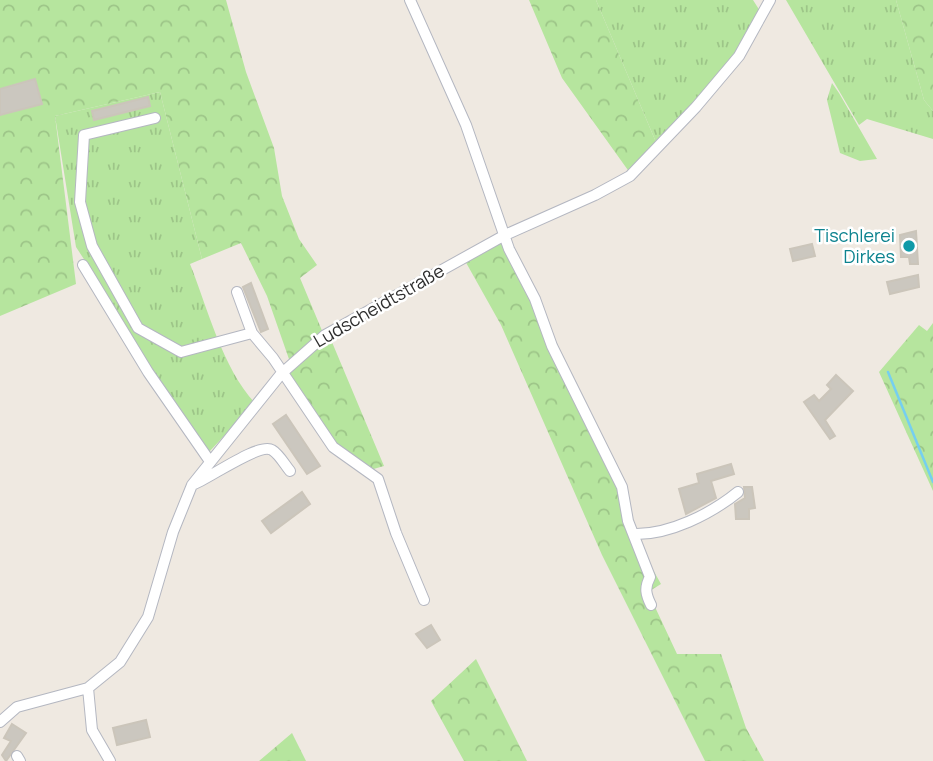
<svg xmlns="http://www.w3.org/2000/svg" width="933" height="761" viewBox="0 0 933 761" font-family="Manrope,sans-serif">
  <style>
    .grass { fill: url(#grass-tufts) }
    .forest { fill: url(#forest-crowns) }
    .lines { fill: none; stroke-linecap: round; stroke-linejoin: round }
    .stream { stroke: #75cff0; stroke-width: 2.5 }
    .building { fill: #cbc7bf; stroke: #cbc5ba; stroke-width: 2 }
    .minor-casing { stroke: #b4b7c1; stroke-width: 12 }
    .minor { stroke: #fff; stroke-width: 10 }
    .culture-dot { fill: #0f9aa8; stroke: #fff; stroke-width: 2.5 }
    .labels { text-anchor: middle; stroke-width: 5; stroke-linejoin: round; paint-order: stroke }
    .culture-label { font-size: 18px; fill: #0d838f; stroke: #fff; text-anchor: end }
    .street-label { font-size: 18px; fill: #2e2e2e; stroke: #fff }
  </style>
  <defs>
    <pattern id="grass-tufts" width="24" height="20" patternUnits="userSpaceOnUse" patternTransform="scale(1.75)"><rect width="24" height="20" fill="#b6e59e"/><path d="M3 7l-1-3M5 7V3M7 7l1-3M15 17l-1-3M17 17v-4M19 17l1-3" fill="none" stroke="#9dc588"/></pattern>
    <pattern id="forest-crowns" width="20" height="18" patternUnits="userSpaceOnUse" patternTransform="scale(1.75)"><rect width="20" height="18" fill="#b6e59e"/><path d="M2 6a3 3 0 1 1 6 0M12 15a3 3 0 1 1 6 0" fill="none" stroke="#9dc588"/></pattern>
  </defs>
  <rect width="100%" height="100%" fill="#efe9e1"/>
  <path class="grass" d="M596 0H753L760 11 737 54 658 147Z
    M786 0H896L924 100 933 111V139L867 119 859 125Z
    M832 83 839 93 877 159 860 161 840 153 827 100Z
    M160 92 202 259 190 264C208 309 222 367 255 403L208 453 130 338 104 290 76 247 55 116Z"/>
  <path class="forest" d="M0 0H226L246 72 274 148 282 196 299 239 317 265 300 278 323 333 290 362 267 296 241 243 202 259 160 92 55 116 76 284 0 316Z
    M529 0H596L658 147 630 173 562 78Z
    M896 0H933V111L924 100Z
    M502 238 621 488 626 522 661 584 648 592 677 654H721L746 728 764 761H705L602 555 501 325 464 259Z
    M933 323V491L879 372 919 325 927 331Z
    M329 335 384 466 370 470 341 453 285 374Z
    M476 659 527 761H464L431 701Z
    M292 733 306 761H259Z"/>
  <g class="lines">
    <path class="stream" d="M888 372 933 482"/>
  </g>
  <path class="building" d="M35 79 42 104 0 115V89Z
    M148 97 150 106 94 120 92 111Z
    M916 231 918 264H910L909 257H901L900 235Z
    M812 244 815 256 793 261 790 249Z
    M918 275 919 287 890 294 887 282Z
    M251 283 268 329 261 332 243 287Z
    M836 375 853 391 825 420 835 436 830 439 804 402 814 395 819 401 831 389 827 385Z
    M286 415 320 466 307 474 273 424Z
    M731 464 734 474 711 481 716 498 686 514 679 489 699 483 697 474Z
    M744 487H752L755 508 749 509V519H736L735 504 745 498Z
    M302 492 310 504 271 533 262 521Z
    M431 625 440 640 427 648 416 634Z
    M146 720 150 737 117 745 113 728Z
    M12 724 26 733 6 761 2 755 11 741 4 738Z"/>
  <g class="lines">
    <g class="minor-casing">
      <path id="minor" d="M410 0 466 125 509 249 535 299 552 346 622 487 628 521 650 577C644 588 646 595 651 605
        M155 118 84 135 80 202 92 246 138 328 181 352 252 333
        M83 265 148 372 209 460
        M237 292 252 333 273 358 333 447 378 479 396 533 424 600
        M192 485C209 479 259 442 272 450 279 454 285 465 290 471
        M634 534C669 535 711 514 738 492
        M88 688 92 730 110 761
        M0 722 17 707 88 688 120 662 148 617 173 532 192 485 281 374 325 335 505 235 595 195 630 176 696 107 739 56 770 0
        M17 756 20 761"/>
    </g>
    <use href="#minor" class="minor"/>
  </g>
  <circle class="culture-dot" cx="909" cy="246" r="7"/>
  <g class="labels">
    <g class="culture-label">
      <text x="895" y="242">Tischlerei<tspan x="895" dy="21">Dirkes</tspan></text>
    </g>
    <g class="street-label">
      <text transform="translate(379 306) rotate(-30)" y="6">Ludscheidtstraße</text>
    </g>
  </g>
</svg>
